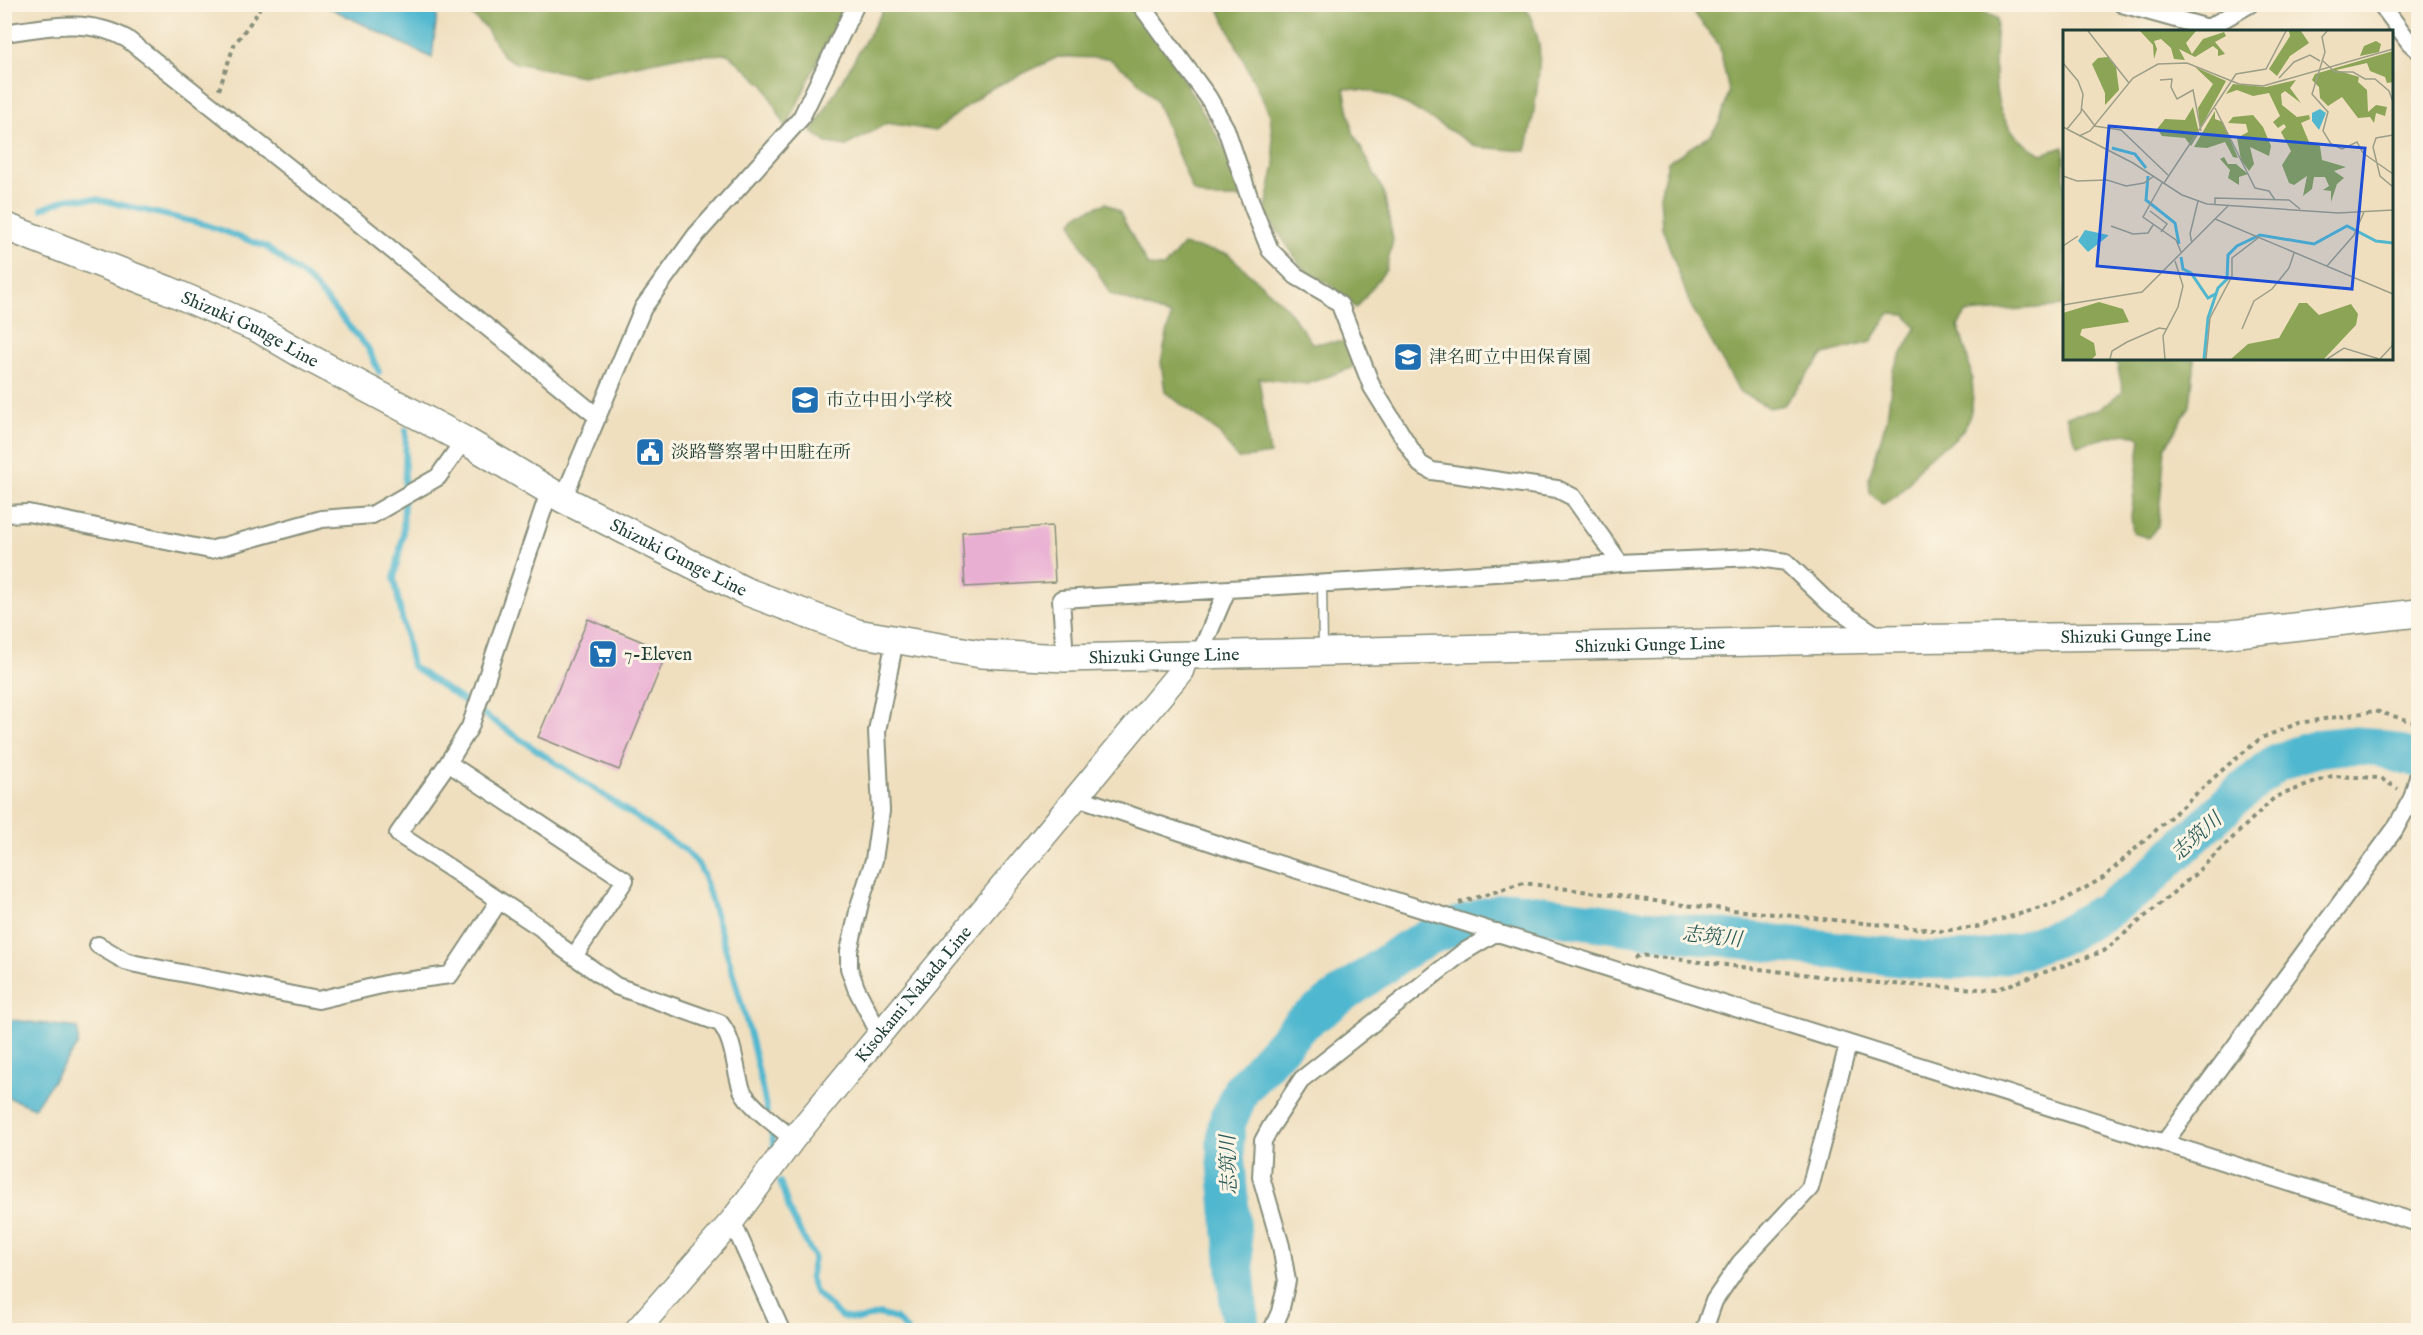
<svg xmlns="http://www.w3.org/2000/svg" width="2423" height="1335" viewBox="0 0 2423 1335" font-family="'IM FELL English','Noto Serif JP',serif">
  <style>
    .forest { fill: #8ba456; stroke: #557045; stroke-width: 1.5 }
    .water { fill: #50b7cf; stroke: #387a82; stroke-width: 1.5 }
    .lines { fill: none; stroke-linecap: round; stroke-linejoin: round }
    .stream { stroke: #50b7cf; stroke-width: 6 }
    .river { stroke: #50b7cf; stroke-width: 38 }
    .building { fill: #e9afd3 }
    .service-casing { stroke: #878e7a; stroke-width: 11 }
    .minor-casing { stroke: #878e7a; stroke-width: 20 }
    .secondary-casing { stroke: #878e7a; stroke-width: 27 }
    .primary-casing { stroke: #878e7a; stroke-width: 30 }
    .path { stroke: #878e7a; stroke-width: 4; stroke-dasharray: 4.5 4.5; stroke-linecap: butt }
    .service { stroke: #fff; stroke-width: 8 }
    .minor { stroke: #fff; stroke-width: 16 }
    .secondary { stroke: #fff; stroke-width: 24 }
    .primary { stroke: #fff; stroke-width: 27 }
    .labels { text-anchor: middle; stroke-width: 6; stroke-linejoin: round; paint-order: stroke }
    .street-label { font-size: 18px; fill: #1f3d34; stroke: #fcf5e5 }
    .poi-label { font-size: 18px; fill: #1f3d34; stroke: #fcf5e5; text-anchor: start }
    .water-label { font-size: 20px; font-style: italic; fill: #2b5c5b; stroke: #fcf5e5 }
    .inset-river { fill: none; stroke: #50b7cf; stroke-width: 3 }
    .inset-road { fill: none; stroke: #9c9e87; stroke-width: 1.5 }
    .view { fill: #1d4ed8; fill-opacity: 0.15; stroke: #1d4ed8; stroke-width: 3 }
    .inset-edge { fill: none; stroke: #1f3d34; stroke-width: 3 }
  </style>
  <rect width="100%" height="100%" fill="#fcf5e5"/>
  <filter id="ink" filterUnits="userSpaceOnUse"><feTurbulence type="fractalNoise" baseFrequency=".0167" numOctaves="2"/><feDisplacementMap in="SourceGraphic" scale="12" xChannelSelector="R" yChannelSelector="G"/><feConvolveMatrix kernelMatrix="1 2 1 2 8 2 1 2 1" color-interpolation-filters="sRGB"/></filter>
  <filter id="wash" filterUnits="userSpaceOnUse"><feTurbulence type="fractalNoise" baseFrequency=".008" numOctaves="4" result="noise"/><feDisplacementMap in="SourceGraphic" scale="24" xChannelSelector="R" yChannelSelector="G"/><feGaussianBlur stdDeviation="1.35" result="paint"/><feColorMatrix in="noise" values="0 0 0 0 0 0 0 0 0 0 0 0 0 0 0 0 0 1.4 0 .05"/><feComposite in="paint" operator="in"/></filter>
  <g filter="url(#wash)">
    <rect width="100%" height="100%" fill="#efdfbf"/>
    <path class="forest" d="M460 5H844L786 128 764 85 728 54 680 56 582 76 516 63 503 56 486 28Z
      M886 5H1139L1229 156 1241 198H1208L1193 191 1156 101 1134 77 1108 58 1058 57 986 91 936 131 887 123 846 146 827 143 812 132Z
      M1217 5H1524C1531 16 1536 30 1539 44 1542 66 1532 129 1526 151L1477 147 1408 105 1376 92 1344 88 1353 132 1384 193 1393 240 1386 270 1356 308 1332 286 1303 269 1265 212 1275 165 1270 115Z
      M1688 5H1967L1997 18C1995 71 1984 126 2042 154L2064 147V306L1966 313 1958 326C1968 357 1983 400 1963 430 1955 442 1937 449 1927 459 1908 478 1909 493 1882 504L1870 493 1869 478 1887 418 1893 370 1916 328 1906 315 1889 314 1871 342 1824 354 1784 405 1769 408 1739 391 1690 304 1662 227 1660 195 1668 162 1710 135 1720 122 1729 92 1719 45Z
      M1106 203 1119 211 1148 266 1164 267 1183 245 1228 254 1285 306 1312 343 1344 342 1353 353 1352 368 1307 384 1259 378 1270 454 1238 459 1218 432 1165 392 1161 362 1171 316 1110 294 1077 236 1072 222 1078 214Z
      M2116 359H2195L2190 406 2165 448 2158 526 2148 538 2133 533 2131 517 2141 438 2125 433 2077 445 2066 416 2098 410 2123 391Z"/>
    <path class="water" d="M324 5H438L432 58Z
      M4 1019 78 1028V1044L34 1108 5 1096Z"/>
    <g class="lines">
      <path class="stream" d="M42 209 69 198 97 199 207 225 266 247 309 280 368 348 379 372
        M406 430 403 535 394 579 412 666 685 850 698 864 703 874C727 953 752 1031 767 1112
        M770 1125 774 1147
        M780 1182 792 1217 814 1257 810 1278 815 1292 841 1317 859 1320 879 1314 896 1319 907 1330"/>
      <path class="river" d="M1239 1330 1240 1323 1225 1146 1227 1123 1241 1090 1301 1024 1402 952 1432 935 1484 917 1513 910 1639 928 1922 960H1978L2023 950 2064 935 2104 912 2140 887 2233 799 2274 765 2296 755 2320 748 2349 745 2377 747 2418 760"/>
    </g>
    <g id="blocks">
      <path class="building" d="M1052 526 1055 582 965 587 962 532Z
        M588 619 667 652 619 770 538 737Z"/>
    </g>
  </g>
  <g filter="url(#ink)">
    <use href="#blocks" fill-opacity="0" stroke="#878e7a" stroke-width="1.5"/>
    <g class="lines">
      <g class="service-casing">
        <path id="service" d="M1322 583 1323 649"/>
      </g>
      <g class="minor-casing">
        <path id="minor" d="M1140 4 1208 97 1226 129 1253 208 1270 250 1296 276 1327 294 1340 305 1372 387 1420 464 1432 471 1557 489 1573 497 1620 563
          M2122 4 2208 28 2250 4
          M2381 4 2410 43 2418 50
          M4 33C47 27 88 17 127 39L334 203 598 417
          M549 492 470 727 448 763 398 834 541 928 561 947 616 986 720 1023C735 1041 734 1068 742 1090 749 1106 779 1127 793 1139
          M563 499 643 308 696 235 801 118 856 4
          M4 514 28 513 210 550 322 519 372 515 438 477 464 440
          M1199 656 1227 590
          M1065 658 1061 599 1563 569 1620 563 1754 557 1786 562 1830 604 1881 638
          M448 763 625 880 575 955
          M1077 797 1234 850 2418 1223
          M98 945 125 961 136 964 318 1000 390 983 450 975 499 901
          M880 1035 856 988 849 968V951L860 903 874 860 881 811 877 731 895 640
          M2164 1143 2395 829 2412 798 2418 777
          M732 1221 781 1330
          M1272 1330 1280 1312 1287 1281 1281 1246 1261 1177 1263 1141 1270 1128 1302 1079 1462 953 1497 932
          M1704 1330 1714 1301 1740 1263 1810 1188 1848 1045"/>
      </g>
      <g class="secondary-casing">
        <g id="secondary">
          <path id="s1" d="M637 1330 732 1221 793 1139 1181 671 1186 656"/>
        </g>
      </g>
      <g class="primary-casing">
        <g id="primary">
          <path id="s2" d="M4 226 168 290 259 329 300 353 464 440 563 499 745 591 857 633 981 654 1065 658 1882 639 2221 635 2418 613"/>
        </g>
      </g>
      <path class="path" d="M219 90 234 45 259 11V4
        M1459 903 1524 883 1684 905 1943 931 1976 927 2060 902 2103 878 2228 765 2261 738 2299 723 2375 711 2418 723
        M1635 958 1640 955 1878 983 1995 990 2104 951 2194 875 2275 797 2332 776 2380 778 2398 789"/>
      <use href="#service" class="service"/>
      <use href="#minor" class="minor"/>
      <use href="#secondary" class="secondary"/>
      <use href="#primary" class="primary"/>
    </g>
  </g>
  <defs>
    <g id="school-square" transform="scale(1.5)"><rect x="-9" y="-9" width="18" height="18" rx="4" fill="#1f6fb2" stroke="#fcf5e5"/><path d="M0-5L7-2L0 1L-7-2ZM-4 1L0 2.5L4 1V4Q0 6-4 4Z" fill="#fff"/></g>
    <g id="civic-square" transform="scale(1.5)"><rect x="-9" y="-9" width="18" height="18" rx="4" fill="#1f6fb2" stroke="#fcf5e5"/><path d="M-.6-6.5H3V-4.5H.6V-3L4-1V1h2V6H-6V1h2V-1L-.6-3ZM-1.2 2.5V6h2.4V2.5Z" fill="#fff"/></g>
    <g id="supermarket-square" transform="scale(1.5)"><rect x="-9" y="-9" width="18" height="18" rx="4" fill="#1f6fb2" stroke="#fcf5e5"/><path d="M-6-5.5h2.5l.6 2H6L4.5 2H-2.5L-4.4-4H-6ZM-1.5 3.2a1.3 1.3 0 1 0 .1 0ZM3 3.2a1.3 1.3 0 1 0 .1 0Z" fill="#fff"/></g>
  </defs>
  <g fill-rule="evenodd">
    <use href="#school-square" x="1408" y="357"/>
    <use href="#school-square" x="805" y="400"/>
    <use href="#civic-square" x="650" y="452"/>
    <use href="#supermarket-square" x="603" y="654"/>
  </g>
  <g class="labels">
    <g class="street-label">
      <text dy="6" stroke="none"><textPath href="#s2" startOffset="267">Shizuki Gunge Line</textPath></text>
      <text dy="6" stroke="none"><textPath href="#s2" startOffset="753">Shizuki Gunge Line</textPath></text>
      <text dy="6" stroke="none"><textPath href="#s2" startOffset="2228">Shizuki Gunge Line</textPath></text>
      <text dy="6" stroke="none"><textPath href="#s2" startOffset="1742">Shizuki Gunge Line</textPath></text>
      <text dy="6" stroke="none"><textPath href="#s2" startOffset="1256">Shizuki Gunge Line</textPath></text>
      <text dy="6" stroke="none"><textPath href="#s1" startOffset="435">Kisokami Nakada Line</textPath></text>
    </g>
    <g class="poi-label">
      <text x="1429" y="363">津名町立中田保育園</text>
      <text x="826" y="406">市立中田小学校</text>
      <text x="671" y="458">淡路警察署中田駐在所</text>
      <text x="624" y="660">7-Eleven</text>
    </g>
    <g class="water-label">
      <text transform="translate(2196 836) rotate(-42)" y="7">志筑川</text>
      <text transform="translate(1712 936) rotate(6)" y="7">志筑川</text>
      <text transform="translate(1228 1165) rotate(-92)" y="7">志筑川</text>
    </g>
  </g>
  <g transform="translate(2063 30)">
    <rect width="330" height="330" fill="#efdfbf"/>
    <path d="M77 1H133L123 13 129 24 140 9 161 2 163 6 152 12 162 24 155 26V20L150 16 132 27 116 19 122 30 111 29 108 18 98 9 91 11 94 19 91 29 90 15ZM226 1H238L246 13 227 26 214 46 206 39 227 6ZM313 11 318 14 316 22 297 26 301 16ZM330 21V52L324 53 322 47 307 41 304 33 273 40 296 47 295 52 304 60 305 82 313 75 324 77 322 86 313 83 311 93 307 87 295 88 279 67 265 76 257 68 256 57 249 50 252 44ZM45 27 53 37 56 60 42 75V63L29 34 35 28ZM132 37 163 51 137 99 135 78 150 54ZM233 50 227 58 238 73 222 61 218 64 219 75 234 87 246 85 247 89 238 93 246 112 257 116 259 130 283 137 271 141 281 148 274 154 268 172V161L260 160 266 156 262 147H251L249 159 240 166 244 146 231 155 226 153 219 135 228 121 218 102 223 97 221 94 215 98 210 92 217 86 206 63 190 66 174 60 163 64 170 54 203 57ZM130 77 136 103 128 116 122 108 99 106 94 99 102 89 122 90ZM152 81V89L160 92 175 128 170 127 162 112 144 118 131 117ZM190 85 200 97 208 116 206 126 187 117 191 134 186 141 178 130 174 108 185 102 183 94 165 93 170 87ZM161 127 165 134H173L185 144 176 147V155L165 148 167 140 157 129ZM36 272 60 279 66 292 19 299 17 305 31 313 33 325 29 329H0V283ZM236 273H244L256 285 288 274 295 284 293 295 261 329H168L185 314 216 308Z" fill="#8ba456"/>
    <path d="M257 79 263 83 256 100 249 91V83ZM22 200 45 205V206L25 222 15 211Z" fill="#50b7cf"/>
    <path class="inset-river" d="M49 118 72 124 83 138M85 146 83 170 112 193 116 214M118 227 120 239 128 243 145 268 154 263M141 329 145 288 155 258 164 249 165 225 174 216 197 205 251 214 284 196 313 211 330 213"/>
    <path class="inset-road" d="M25 1 66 53M264 1 259 7 262 22 249 64 265 82 260 101 268 114 279 119 294 112 300 123 330 144M260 31 272 42H290L302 49H312L326 61 330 72M0 33 15 51 20 64 18 82 4 99M216 48 231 32 247 25 257 31M97 50 109 49 108 57 114 69 130 60 138 101M152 78 192 158 206 161 212 170M19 79 32 96M31 96 58 100 105 145M0 97 70 133 119 165 144 174 275 183 330 180M330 105 313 108 310 117 317 146 330 157M16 106 27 101 70 48 95 34 124 33 176 54 200 56 330 19M0 146 14 151 44 150 63 156 81 153 91 146M99 153 80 187 113 210 118 222M101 153 173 44 203 39 223 1M152 175V168L226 170 237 179M87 181 104 194 98 202M152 189 330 264M48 196 70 204 85 203 90 195M129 213 127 204 135 171M0 216 15 206M264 236 291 205 301 182M0 275 79 262 165 176M179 299 191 271 209 259 226 238 231 223M47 329 49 321 64 312 96 298 103 299M102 329 100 306 115 277 120 256 112 231M143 329 147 288 169 246V228L195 208M264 329 281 318 316 329M317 329 329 316 330 307"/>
    <path class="view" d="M46 96 302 118 289 259 34 236Z"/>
    <rect width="330" height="330" class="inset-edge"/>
  </g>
  <rect width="2423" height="1335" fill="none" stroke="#fcf5e5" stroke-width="24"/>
</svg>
